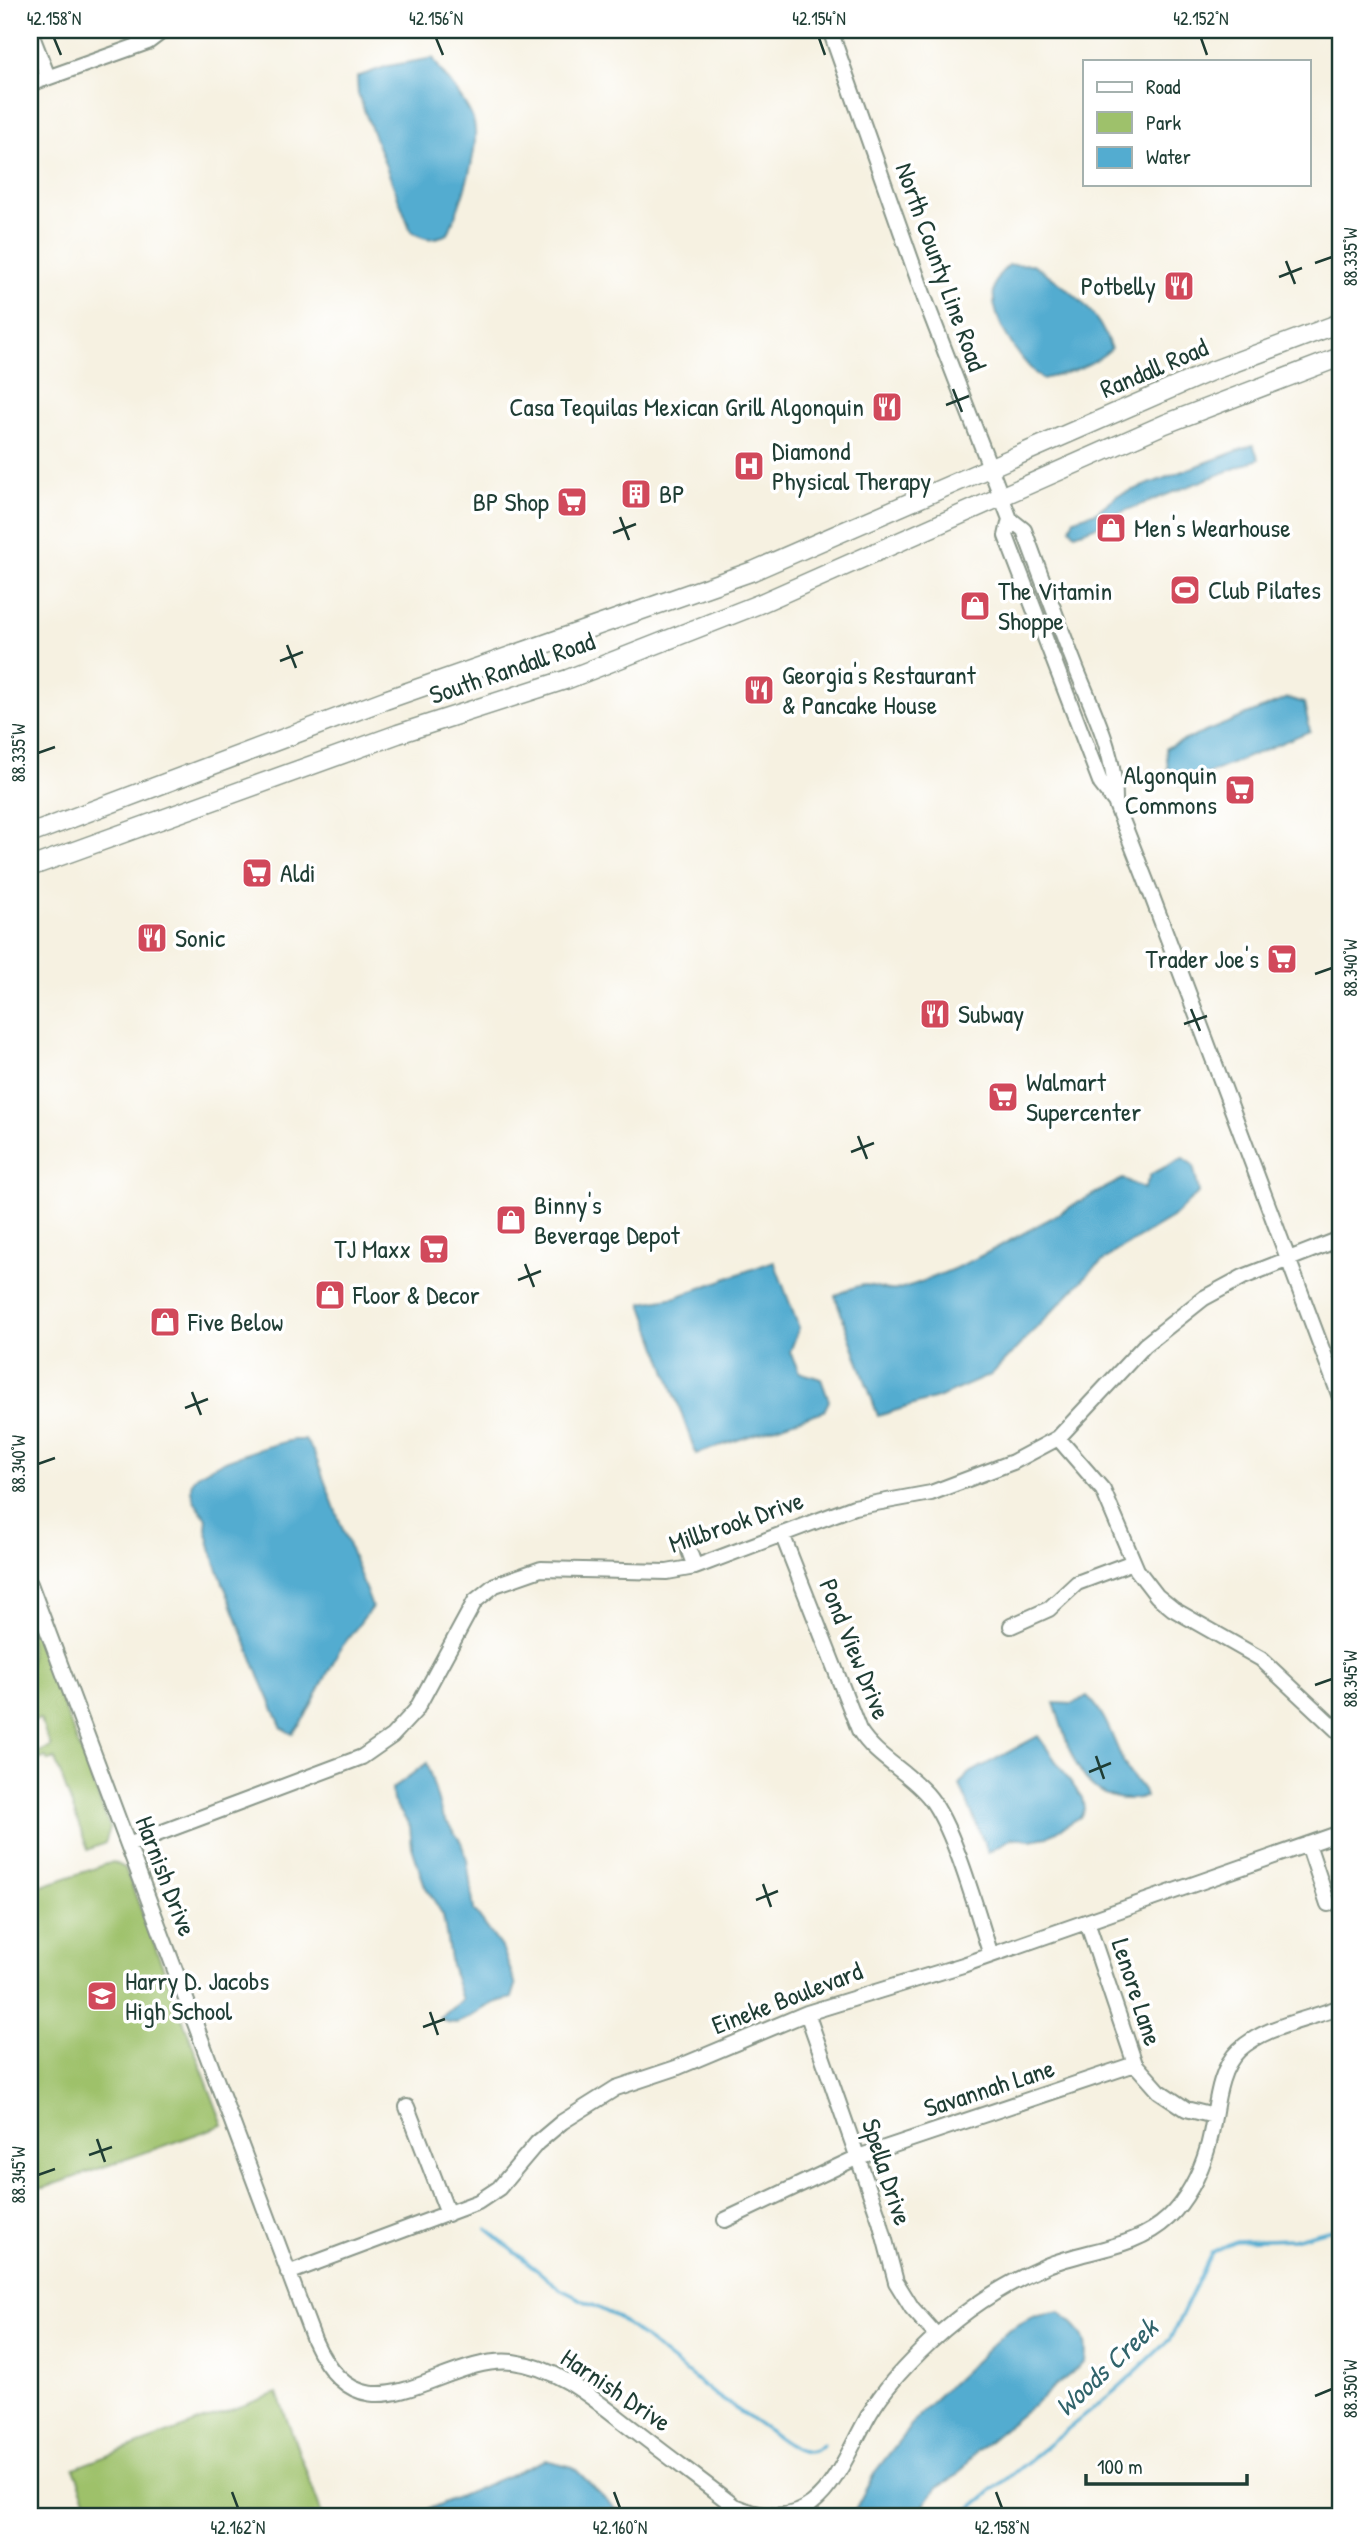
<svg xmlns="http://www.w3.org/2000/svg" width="1370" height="2547" viewBox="0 0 1370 2547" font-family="'Patrick Hand',sans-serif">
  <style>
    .green { fill: #9ec16b; stroke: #5e7f50; stroke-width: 2 }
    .water { fill: #53acd0; stroke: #397482; stroke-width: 2 }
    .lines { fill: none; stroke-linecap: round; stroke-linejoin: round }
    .stream { stroke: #53acd0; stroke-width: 3.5 }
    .minor-casing { stroke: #8a978a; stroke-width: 18 }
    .major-casing { stroke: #8a978a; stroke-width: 21 }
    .minor { stroke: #fff; stroke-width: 14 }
    .major { stroke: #fff; stroke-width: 18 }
    .ticks { fill: none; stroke: #1f3d34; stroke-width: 2.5 }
    .labels { text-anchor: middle; stroke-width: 7; stroke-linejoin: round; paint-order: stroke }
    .street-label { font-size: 26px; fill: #1f3d34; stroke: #fff }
    .poi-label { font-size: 26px; fill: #1f3d34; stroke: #fff; text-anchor: start }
    .water-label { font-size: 28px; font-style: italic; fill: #31646b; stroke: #fff }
    .neatline { fill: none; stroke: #1f3d34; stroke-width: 2.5 }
    .ticks-label { font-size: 18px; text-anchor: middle; fill: #1f3d34 }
  </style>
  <rect width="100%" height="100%" fill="#fff"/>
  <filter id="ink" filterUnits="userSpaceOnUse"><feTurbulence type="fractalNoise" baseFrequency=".0143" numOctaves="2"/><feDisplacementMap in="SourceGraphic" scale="14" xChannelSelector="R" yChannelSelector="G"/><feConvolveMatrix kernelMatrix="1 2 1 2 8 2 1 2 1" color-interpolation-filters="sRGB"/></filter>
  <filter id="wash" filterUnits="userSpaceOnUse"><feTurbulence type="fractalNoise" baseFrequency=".00686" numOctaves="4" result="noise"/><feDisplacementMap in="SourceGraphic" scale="28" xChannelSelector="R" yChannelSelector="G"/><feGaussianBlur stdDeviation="1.57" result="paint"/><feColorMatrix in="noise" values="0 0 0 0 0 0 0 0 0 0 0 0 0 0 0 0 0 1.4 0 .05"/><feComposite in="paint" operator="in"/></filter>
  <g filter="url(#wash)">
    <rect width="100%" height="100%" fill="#f6f1e1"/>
    <path class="green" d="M30 1618 110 1828 105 1843 88 1850 55 1759 48 1761 46 1757 30 1763V1756L51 1747 40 1719 30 1722Z
      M113 1862 125 1868 223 2125 44 2188H30V1890Z
      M277 2393 323 2517H93L74 2468Z"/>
    <path class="water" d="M433 58C444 78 463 96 472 117 484 143 459 208 448 234 433 240 425 241 411 231L358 94 357 77 388 66Z
      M1033 264C1067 288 1098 308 1111 349 1090 367 1069 373 1042 379 1019 360 981 309 998 277 1000 273 1006 268 1009 265Z
      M1253 445 1259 459 1119 513 1111 521 1075 534 1070 528 1074 519 1096 512 1117 496Z
      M1288 698 1304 703 1310 731 1181 785 1169 779 1166 748Z
      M1183 1158 1193 1165 1199 1192 1172 1218 1115 1252 1093 1269 991 1375 940 1397 878 1416 835 1296C843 1292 856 1285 865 1285 875 1285 887 1292 896 1290 977 1267 1048 1216 1123 1179L1144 1189 1151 1174Z
      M774 1261 799 1328 790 1352 799 1372 821 1379 829 1401 824 1411 696 1454 642 1303 676 1297Z
      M293 1440H305L314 1453 372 1607 340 1649 305 1717 292 1734 282 1728 260 1678 215 1562 206 1529 207 1518C199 1511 186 1491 193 1480 201 1465 275 1444 293 1440Z
      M1087 1696C1108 1715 1114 1745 1127 1769 1133 1781 1142 1783 1145 1797 1080 1811 1070 1749 1054 1703L1073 1704Z
      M1038 1736 1082 1798 1084 1809 1080 1817 1047 1837 1031 1840 1012 1838 988 1852 960 1785 968 1774Z
      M427 1763 442 1815 461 1842 467 1860 474 1910 503 1950 516 1985 512 1998C505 2000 497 2001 490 2005 474 2012 458 2032 440 2018L462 2000 451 1965 443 1915 425 1886 412 1847 410 1826 393 1801 392 1789Z
      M1060 2312C1079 2329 1089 2336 1085 2362L977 2451 958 2475 937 2487 915 2517H851L875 2472 924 2409 1007 2331 1032 2317Z
      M545 2460 573 2467 624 2517H410Z"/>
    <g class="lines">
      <path class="stream" d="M487 2229 560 2289 619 2318 714 2394 792 2447C803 2453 814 2455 823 2444
        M960 2517 1117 2389 1170 2339 1212 2252 1236 2241 1293 2239 1340 2227"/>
    </g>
  </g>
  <g filter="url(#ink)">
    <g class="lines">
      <g class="minor-casing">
        <path id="minor" d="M830 30 926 302 1010 519 1006 536 1101 784 1115 802 1150 891 1340 1397
          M30 31 48 77
          M30 84 148 42 164 30
          M1010 519 1024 530C1040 573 1056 617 1073 660 1091 708 1116 750 1115 802
          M1058 1438 1103 1490 1137 1570 1157 1596 1173 1609 1261 1659 1340 1733
          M782 1534 859 1730C877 1759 910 1772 930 1798 955 1830 977 1913 991 1955
          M685 1540 695 1567
          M30 1584 314 2340C364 2452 439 2354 513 2362 562 2368 599 2404 637 2432 669 2457 702 2481 734 2506 820 2542 837 2470 870 2413 884 2389 901 2371 920 2352 956 2316 1000 2286 1046 2266 1087 2249 1135 2249 1168 2218 1186 2201 1200 2174 1207 2150 1217 2119 1214 2074 1239 2050 1265 2026 1308 2020 1340 2007
          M1011 1626 1049 1609 1077 1583 1133 1562
          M1308 1844 1328 1904
          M128 1845 362 1757 392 1736 416 1710 475 1601 495 1585 541 1569 667 1572 695 1567 854 1507 931 1493 1013 1462 1058 1438 1145 1345 1204 1298 1243 1277 1340 1239
          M1087 1922 1135 2064 1159 2091 1186 2109 1214 2116
          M807 2013 880 2221 896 2282 912 2308 937 2336
          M407 2107 448 2214
          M725 2220 858 2157 1135 2064
          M288 2273 478 2202 499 2188 537 2143 562 2122 616 2088 676 2068 807 2013 963 1965 1340 1833"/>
      </g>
      <g class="major-casing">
        <path id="major" d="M30 834 385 700 753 571 1209 372 1340 323
          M30 867 398 734 568 679 759 604 1165 424 1340 357"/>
      </g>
      <use href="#minor" class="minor"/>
      <use href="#major" class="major"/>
    </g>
  </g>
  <path class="ticks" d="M54 38 61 55M436 38 443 55M819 38 825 55M1201 38 1207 55M1286 261 1295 284M1315 263 1332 257M1279 277 1302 268M953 389 962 412M946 405 969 396M620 517 629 540M613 533 636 524M287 645 296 668M280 661 303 652M38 753 55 747M1315 974 1332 968M1191 1009 1200 1031M1184 1024 1207 1016M858 1136 867 1159M851 1152 874 1143M525 1264 534 1287M518 1280 541 1271M192 1392 201 1415M185 1408 208 1399M38 1464 55 1458M1315 1685 1332 1679M1096 1756 1104 1779M1089 1772 1111 1763M763 1884 771 1907M756 1900 778 1891M430 2012 438 2035M423 2027 445 2019M97 2139 105 2162M89 2155 112 2147M38 2175 55 2169M1315 2396 1332 2389M232 2492 238 2508M614 2492 620 2508M996 2492 1002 2508"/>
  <defs>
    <g id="restaurant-square" transform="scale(1.575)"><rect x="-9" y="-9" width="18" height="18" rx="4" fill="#d1495b" stroke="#fff"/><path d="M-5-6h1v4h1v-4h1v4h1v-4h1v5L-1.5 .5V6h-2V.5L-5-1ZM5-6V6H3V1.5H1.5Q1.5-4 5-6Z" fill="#fff"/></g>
    <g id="hospital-square" transform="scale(1.575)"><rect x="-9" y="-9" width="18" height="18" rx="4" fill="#d1495b" stroke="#fff"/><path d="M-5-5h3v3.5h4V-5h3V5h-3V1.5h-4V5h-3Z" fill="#fff"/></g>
    <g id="building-square" transform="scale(1.575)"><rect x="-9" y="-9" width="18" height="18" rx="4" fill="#d1495b" stroke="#fff"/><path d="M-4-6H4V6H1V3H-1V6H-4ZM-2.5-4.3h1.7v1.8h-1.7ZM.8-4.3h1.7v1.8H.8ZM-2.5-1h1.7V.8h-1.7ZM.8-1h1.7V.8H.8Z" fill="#fff"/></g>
    <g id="supermarket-square" transform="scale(1.575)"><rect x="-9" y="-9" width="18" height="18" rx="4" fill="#d1495b" stroke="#fff"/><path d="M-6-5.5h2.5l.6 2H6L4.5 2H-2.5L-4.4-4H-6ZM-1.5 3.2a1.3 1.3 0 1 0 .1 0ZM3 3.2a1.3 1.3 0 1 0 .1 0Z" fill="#fff"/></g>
    <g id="shop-square" transform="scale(1.575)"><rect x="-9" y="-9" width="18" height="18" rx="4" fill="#d1495b" stroke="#fff"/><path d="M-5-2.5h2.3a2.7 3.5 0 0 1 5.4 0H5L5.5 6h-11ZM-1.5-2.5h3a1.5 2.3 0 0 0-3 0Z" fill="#fff"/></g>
    <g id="stadium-square" transform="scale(1.575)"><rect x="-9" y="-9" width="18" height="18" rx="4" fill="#d1495b" stroke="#fff"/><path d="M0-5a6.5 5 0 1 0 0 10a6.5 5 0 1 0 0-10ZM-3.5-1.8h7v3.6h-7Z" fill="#fff"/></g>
    <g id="school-square" transform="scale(1.575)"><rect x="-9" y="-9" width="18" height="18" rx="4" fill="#d1495b" stroke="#fff"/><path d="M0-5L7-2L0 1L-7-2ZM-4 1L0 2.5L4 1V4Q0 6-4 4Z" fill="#fff"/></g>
  </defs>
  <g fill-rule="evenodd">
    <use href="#restaurant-square" x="1179" y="286"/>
    <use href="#restaurant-square" x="887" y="407"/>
    <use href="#hospital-square" x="749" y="466"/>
    <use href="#building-square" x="636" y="494"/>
    <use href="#supermarket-square" x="572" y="502"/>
    <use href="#shop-square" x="1111" y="528"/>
    <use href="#stadium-square" x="1185" y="590"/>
    <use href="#shop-square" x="975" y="606"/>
    <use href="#restaurant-square" x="759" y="690"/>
    <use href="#supermarket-square" x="1240" y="790"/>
    <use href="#supermarket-square" x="257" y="873"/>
    <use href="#restaurant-square" x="152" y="938"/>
    <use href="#supermarket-square" x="1282" y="959"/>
    <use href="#restaurant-square" x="935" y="1014"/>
    <use href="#supermarket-square" x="1003" y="1097"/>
    <use href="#shop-square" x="511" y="1220"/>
    <use href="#supermarket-square" x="434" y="1249"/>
    <use href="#shop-square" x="330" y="1295"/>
    <use href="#shop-square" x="165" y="1322"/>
    <use href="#school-square" x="102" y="1996"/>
  </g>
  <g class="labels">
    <g class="street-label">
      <text transform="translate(941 267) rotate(70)" y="9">North County Line Road</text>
      <text transform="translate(1154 368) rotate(-23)" y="9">Randall Road</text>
      <text transform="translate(512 668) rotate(-19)" y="9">South Randall Road</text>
      <text transform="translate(736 1522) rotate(-19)" y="9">Millbrook Drive</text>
      <text transform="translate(855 1649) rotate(68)" y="9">Pond View Drive</text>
      <text transform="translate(166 1876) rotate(69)" y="9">Harnish Drive</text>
      <text transform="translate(1137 1992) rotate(72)" y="9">Lenore Lane</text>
      <text transform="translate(787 1998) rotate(-21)" y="9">Eineke Boulevard</text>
      <text transform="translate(989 2088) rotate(-18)" y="9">Savannah Lane</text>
      <text transform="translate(887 2172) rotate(72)" y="9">Spella Drive</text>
      <text transform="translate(616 2390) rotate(34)" y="9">Harnish Drive</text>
    </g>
    <g class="poi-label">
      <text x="1156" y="295" text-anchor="end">Potbelly</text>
      <text x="864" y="416" text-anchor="end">Casa Tequilas Mexican Grill Algonquin</text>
      <text x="772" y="460">Diamond<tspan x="772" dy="30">Physical Therapy</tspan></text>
      <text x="659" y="503">BP</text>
      <text x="549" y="511" text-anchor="end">BP Shop</text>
      <text x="1134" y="537">Men's Wearhouse</text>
      <text x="1208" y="599">Club Pilates</text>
      <text x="998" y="600">The Vitamin<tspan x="998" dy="30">Shoppe</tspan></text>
      <text x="782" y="684">Georgia's Restaurant<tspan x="782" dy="30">&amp; Pancake House</tspan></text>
      <text x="1217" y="784" text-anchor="end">Algonquin<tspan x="1217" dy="30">Commons</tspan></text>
      <text x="280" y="882">Aldi</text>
      <text x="175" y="947">Sonic</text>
      <text x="1259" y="968" text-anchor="end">Trader Joe's</text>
      <text x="958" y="1023">Subway</text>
      <text x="1026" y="1091">Walmart<tspan x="1026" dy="30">Supercenter</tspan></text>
      <text x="534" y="1214">Binny's<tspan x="534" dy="30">Beverage Depot</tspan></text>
      <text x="411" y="1258" text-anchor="end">TJ Maxx</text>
      <text x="353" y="1304">Floor &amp; Decor</text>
      <text x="188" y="1331">Five Below</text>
      <text x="125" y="1990">Harry D. Jacobs<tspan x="125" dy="30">High School</tspan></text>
    </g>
    <g class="water-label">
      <text transform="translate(1106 2367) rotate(-43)" y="10">Woods Creek</text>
    </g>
  </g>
  <rect width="1370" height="2547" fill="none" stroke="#fff" stroke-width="77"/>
  <rect x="1083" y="60" width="228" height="126" fill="#ffffff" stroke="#a5b1ae" stroke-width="2"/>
  <rect x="1097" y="82" width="35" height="10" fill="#ffffff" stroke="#a5b1ae" stroke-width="2"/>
  <text x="1146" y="94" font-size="21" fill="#1f3d34">Road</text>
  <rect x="1097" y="112" width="35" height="21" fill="#9ec16b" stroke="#a5b1ae" stroke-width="2"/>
  <text x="1146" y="130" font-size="21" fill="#1f3d34">Park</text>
  <rect x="1097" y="147" width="35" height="21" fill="#53acd0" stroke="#a5b1ae" stroke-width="2"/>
  <text x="1146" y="164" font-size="21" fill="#1f3d34">Water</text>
  <path d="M1086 2474v10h161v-10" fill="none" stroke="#1f3d34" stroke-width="3.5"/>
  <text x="1097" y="2474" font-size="21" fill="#1f3d34" stroke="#ffffff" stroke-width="5" paint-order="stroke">100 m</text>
  <rect x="38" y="38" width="1294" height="2470" class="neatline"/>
  <g class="ticks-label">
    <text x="54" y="25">42.158°N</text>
    <text x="436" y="25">42.156°N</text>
    <text x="819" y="25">42.154°N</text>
    <text x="1201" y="25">42.152°N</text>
    <text transform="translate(1351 257) rotate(-90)" y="6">88.335°W</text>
    <text transform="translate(19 753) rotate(-90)" y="6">88.335°W</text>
    <text transform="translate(1351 968) rotate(-90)" y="6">88.340°W</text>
    <text transform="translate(19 1464) rotate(-90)" y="6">88.340°W</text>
    <text transform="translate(1351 1679) rotate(-90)" y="6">88.345°W</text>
    <text transform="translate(19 2175) rotate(-90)" y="6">88.345°W</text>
    <text transform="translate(1351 2389) rotate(-90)" y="6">88.350°W</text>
    <text x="238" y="2534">42.162°N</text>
    <text x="620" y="2534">42.160°N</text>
    <text x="1002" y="2534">42.158°N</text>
  </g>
</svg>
